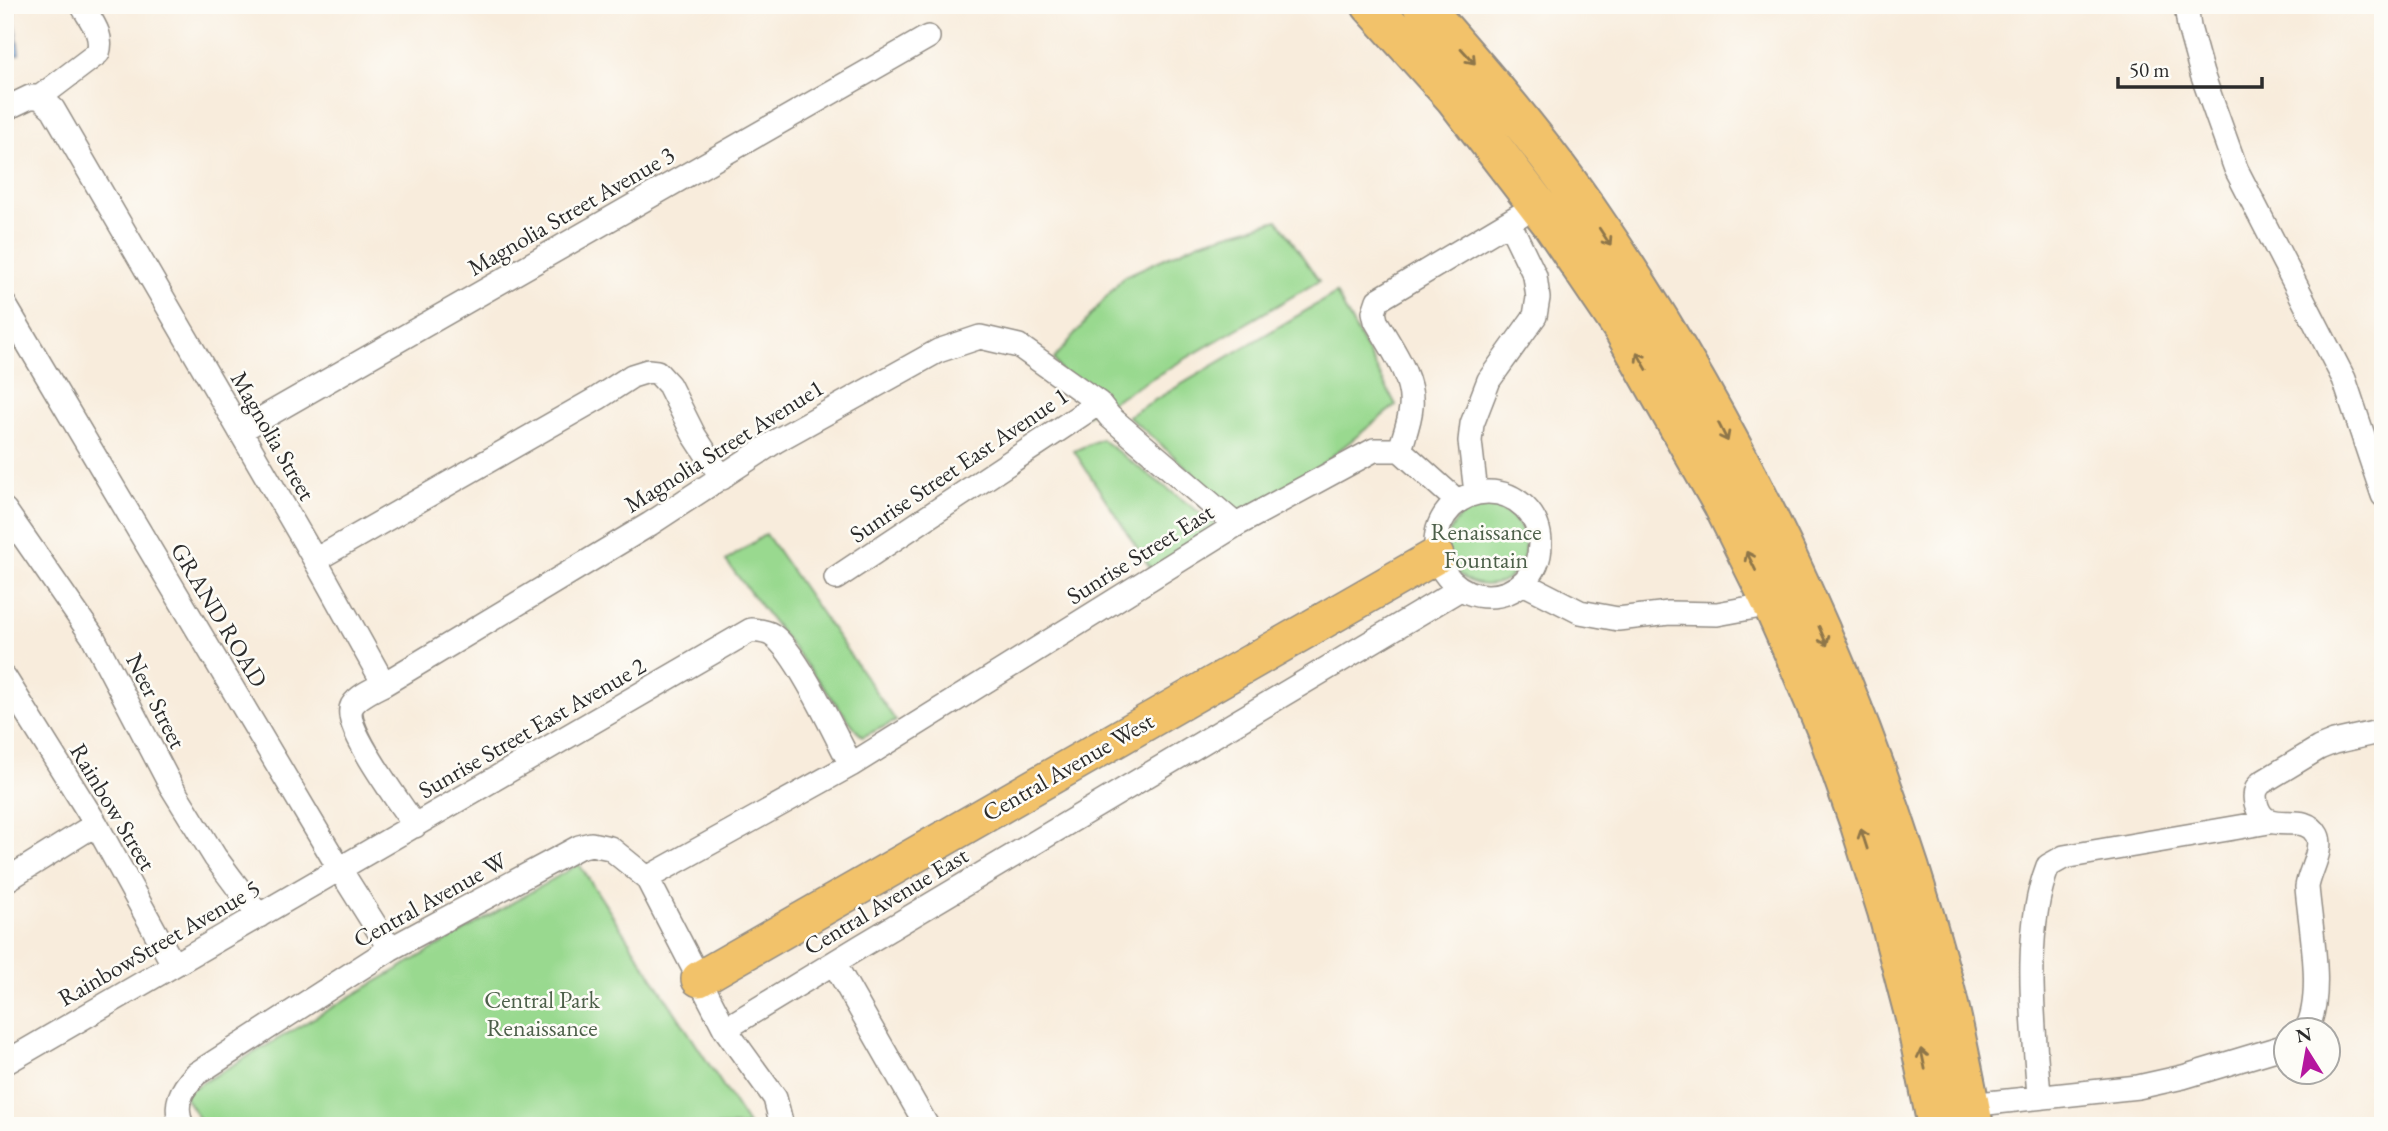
<svg xmlns="http://www.w3.org/2000/svg" width="2388" height="1131" viewBox="0 0 2388 1131" font-family="'EB Garamond',serif">
  <style>
    .green { fill: #99d98f; stroke: #62825d; stroke-width: 2 }
    .water { fill: #81b7f0; stroke: #56718e; stroke-width: 2 }
    .lines { fill: none; stroke-linecap: round; stroke-linejoin: round }
    .minor-casing { stroke: #928c84; stroke-width: 26 }
    .primary-casing { stroke: #928c84; stroke-width: 38 }
    .trunk-casing { stroke: #928c84; stroke-width: 42 }
    .minor { stroke: #fff; stroke-width: 23 }
    .primary { stroke: #f2c26a; stroke-width: 35 }
    .trunk { stroke: #f2c26a; stroke-width: 38 }
    .oneway { stroke: #8e764a }
    .labels { text-anchor: middle; stroke-width: 5; stroke-linejoin: round; paint-order: stroke }
    .street-label { font-size: 24px; fill: #2b2b2b; stroke: #fdfcf7 }
    .park-label { font-size: 24px; fill: #4c5f49; stroke: #fdfcf7 }
  </style>
  <rect width="100%" height="100%" fill="#fdfcf7"/>
  <filter id="ink" filterUnits="userSpaceOnUse"><feTurbulence type="fractalNoise" baseFrequency=".0143" numOctaves="2"/><feDisplacementMap in="SourceGraphic" scale="14" xChannelSelector="R" yChannelSelector="G"/><feConvolveMatrix kernelMatrix="1 2 1 2 8 2 1 2 1" color-interpolation-filters="sRGB"/></filter>
  <filter id="wash" filterUnits="userSpaceOnUse"><feTurbulence type="fractalNoise" baseFrequency=".00686" numOctaves="4" result="noise"/><feDisplacementMap in="SourceGraphic" scale="28" xChannelSelector="R" yChannelSelector="G"/><feGaussianBlur stdDeviation="1.57" result="paint"/><feColorMatrix in="noise" values="0 0 0 0 0 0 0 0 0 0 0 0 0 0 0 0 0 1.4 0 .05"/><feComposite in="paint" operator="in"/></filter>
  <g filter="url(#wash)">
    <rect width="100%" height="100%" fill="#f8ecdc"/>
    <path class="green" d="M1278 220 1319 281 1087 416 1054 359 1123 277 1200 242Z
      M1336 293 1396 405 1249 522 1128 416Z
      M1101 439 1223 530 1155 575 1074 451Z
      M1447 546a39 39 0 1 1 78 0a39 39 0 1 1-78 0Z
      M766 534 896 721 862 737 726 561Z
      M579 864 749 1126H204L183 1094Z"/>
    <path class="water" d="M5 5H13L19 54 5 57Z"/>
  </g>
  <g filter="url(#ink)">
    <g class="lines">
      <g class="minor-casing">
        <path id="minor" d="M2186 5 2189 27 2202 74 2236 169 2344 379 2383 495
          M40 97 98 53C104 35 91 21 82 5
          M5 109 30 97H40L53 109 315 560 384 684C374 689 358 696 352 706 341 726 403 807 415 826
          M5 305 339 868 390 949
          M240 431 928 37
          M1400 450C1404 436 1410 421 1411 407 1414 377 1390 346 1376 321L1374 312 1378 300 1537 205
          M1436 544a52 52 0 1 1 104 0a52 52 0 1 1-104 0Z
          M1476 493 1470 441 1472 424 1489 380 1535 316 1538 298 1535 276 1509 222
          M5 510 93 637 171 786 215 857 259 916
          M315 560 598 398 632 376 648 371 657 372 669 385 694 435 722 478
          M836 578 1099 403 1110 417 1236 525
          M1523 583 1580 612 1618 619 1669 613 1717 614 1772 604
          M5 678 96 824 173 964
          M384 684 650 524 776 441 938 351 980 337 1019 346 1099 403
          M647 878 851 765
          M5 881 96 824
          M834 963 927 1126
          M2306 1030C2325 997 2310 926 2307 887 2309 872 2324 849 2317 835 2303 808 2265 840 2256 803 2254 795 2255 789 2261 783L2319 748 2334 742 2383 731
          M5 1063 751 630C758 631 766 631 772 635 796 650 836 736 851 765L1236 525 1374 450H1400L1457 501
          M2039 1096C2034 1025 2022 933 2048 866L2064 857 2269 822
          M1969 1105 2138 1087 2183 1077 2286 1046
          M182 1126C173 1104 181 1090 196 1074L390 949 579 847 591 844 610 848 647 878 725 1029
          M782 1126 775 1098 725 1029 863 945 1460 589"/>
      </g>
      <g class="primary-casing">
        <path id="primary" d="M699 979 1436 556"/>
      </g>
      <g class="trunk-casing">
        <path id="trunk" d="M1371 5 1454 97 1552 224 1623 329 1722 503 1772 604 1799 665 1826 729 1860 825 1887 911 1915 1018 1937 1126
          M1422 5C1482 73 1542 143 1593 218 1752 449 1868 707 1942 977 1955 1026 1964 1076 1974 1126"/>
      </g>
      <use href="#minor" class="minor"/>
      <use href="#primary" class="primary"/>
      <use href="#trunk" class="trunk"/>
    </g>
    <defs><path id="oneway-shaft" d="M-6 0H5M1.5-3L5.5 0L1.5 3" fill="none" stroke-width="1.6" stroke-linecap="round" stroke-linejoin="round" transform="scale(1.75)"/></defs>
    <g class="oneway">
      <use href="#oneway-shaft" transform="translate(1468 56) rotate(48)"/>
      <use href="#oneway-shaft" transform="translate(1605 237) rotate(57)"/>
      <use href="#oneway-shaft" transform="translate(1642 361) rotate(-120)"/>
      <use href="#oneway-shaft" transform="translate(1723 432) rotate(63)"/>
      <use href="#oneway-shaft" transform="translate(1751 561) rotate(-116)"/>
      <use href="#oneway-shaft" transform="translate(1823 636) rotate(67)"/>
      <use href="#oneway-shaft" transform="translate(1864 839) rotate(-108)"/>
      <use href="#oneway-shaft" transform="translate(1923 1059) rotate(-102)"/>
    </g>
  </g>
  <g class="labels">
    <g class="street-label">
      <text transform="translate(571 211) rotate(-30)" y="8">Magnolia Street Avenue 3</text>
      <text transform="translate(273 436) rotate(60)" y="8">Magnolia Street</text>
      <text transform="translate(724 446) rotate(-32)" y="8">Magnolia Street Avenue1</text>
      <text transform="translate(959 465) rotate(-34)" y="8">Sunrise Street East Avenue 1</text>
      <text transform="translate(1140 554) rotate(-32)" y="8">Sunrise Street East</text>
      <text transform="translate(219 615) rotate(59)" y="8">GRAND ROAD</text>
      <text transform="translate(156 701) rotate(63)" y="8">Neer Street</text>
      <text transform="translate(532 728) rotate(-30)" y="8">Sunrise Street East Avenue 2</text>
      <text transform="translate(1068 767) rotate(-30)" y="8">Central Avenue West</text>
      <text transform="translate(113 807) rotate(59)" y="8">Rainbow Street</text>
      <text transform="translate(430 900) rotate(-29)" y="8">Central Avenue W</text>
      <text transform="translate(886 901) rotate(-31)" y="8">Central Avenue East</text>
      <text transform="translate(159 943) rotate(-30)" y="8">RainbowStreet Avenue 5</text>
    </g>
    <g class="park-label">
      <text x="1486" y="540">Renaissance<tspan x="1486" dy="28">Fountain</tspan></text>
      <text x="542" y="1008">Central Park<tspan x="542" dy="28">Renaissance</tspan></text>
    </g>
  </g>
  <rect width="2388" height="1131" fill="none" stroke="#fdfcf7" stroke-width="28"/>
  <g transform="translate(2307 1051) rotate(349)"><circle r="33" fill="#fdfcf7" stroke="#a9a8a5" stroke-width="2"/>
  <path d="M0-5L12 26L0 18L-12 26Z" fill="#b5179e"/>
  <text y="-10" font-size="19" font-weight="bold" text-anchor="middle" fill="#2b2b2b">N</text>
  </g>
  <path d="M2118 77v10h144v-10" fill="none" stroke="#2b2b2b" stroke-width="3.5"/>
  <text x="2129" y="77" font-size="21" fill="#2b2b2b" stroke="#fdfcf7" stroke-width="5" paint-order="stroke">50 m</text>
</svg>
